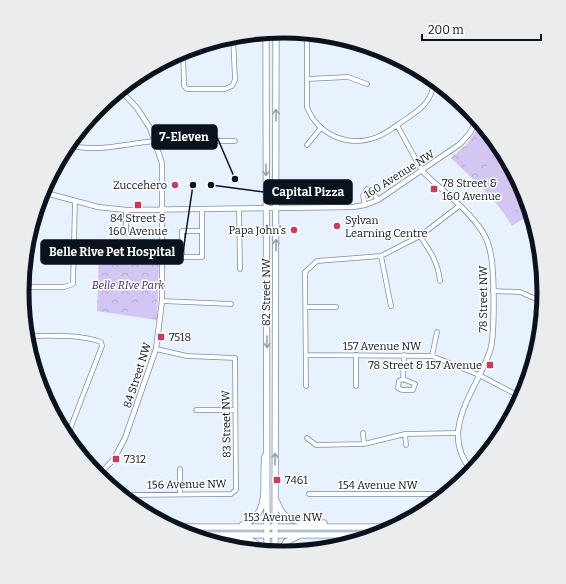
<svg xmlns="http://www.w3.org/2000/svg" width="566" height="584" viewBox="0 0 566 584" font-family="Bitter,serif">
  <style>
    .park { fill: url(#park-crowns) }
    .garden { fill: #d4c6f2 }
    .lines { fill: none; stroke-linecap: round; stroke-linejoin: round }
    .minor-casing { stroke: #798faa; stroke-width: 5.5 }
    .tertiary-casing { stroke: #798faa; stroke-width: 6 }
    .secondary-casing { stroke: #798faa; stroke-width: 7 }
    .minor { stroke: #fff; stroke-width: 4 }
    .tertiary { stroke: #fff; stroke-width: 4.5 }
    .secondary { stroke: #fff; stroke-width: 5.5 }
    .oneway { stroke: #9da1a5 }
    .poi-dot { fill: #c93a5e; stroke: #fff; stroke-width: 1.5 }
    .labels { text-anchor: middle; stroke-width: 3; stroke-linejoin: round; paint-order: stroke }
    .street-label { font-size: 11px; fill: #0a131d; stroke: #fff }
    .poi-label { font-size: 11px; fill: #0a131d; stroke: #fff; text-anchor: start }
    .park-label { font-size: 11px; font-style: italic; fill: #412466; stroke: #fff }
    .rim { fill: none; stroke: #0a131d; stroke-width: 5 }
    .leader { fill: none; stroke: #0a131d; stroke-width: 1.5 }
    .callout-dot { fill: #0a131d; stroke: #fff; stroke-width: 1.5 }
    .callout { fill: #0a131d; stroke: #0a131d; stroke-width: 1.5 }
    .callout-label { font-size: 12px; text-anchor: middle; font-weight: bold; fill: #fff }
  </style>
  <defs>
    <pattern id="park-crowns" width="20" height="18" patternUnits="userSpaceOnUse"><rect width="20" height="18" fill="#d4c6f2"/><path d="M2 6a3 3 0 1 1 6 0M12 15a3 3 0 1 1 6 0" fill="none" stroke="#b5a9cf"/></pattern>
  </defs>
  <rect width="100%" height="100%" fill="#e8f2fe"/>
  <path class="park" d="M481 124C503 151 521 180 531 214L512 226C496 198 474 181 451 158L467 144Z
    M99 252 159 259 157 320 97 311Z"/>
  <path class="garden" d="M482 134 495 148 469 170 457 156Z
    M503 152 527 200 510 214 477 174Z
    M141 295 151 296 150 313 139 312Z"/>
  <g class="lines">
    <g class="minor-casing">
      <path id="minor" d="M307 33V107C318 135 348 148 377 137 385 134 393 128 400 123 417 112 433 103 434 80
        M183 51 184 86 187 89H225L232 86 235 80 233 36
        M307 79 348 77 367 84
        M397 125 422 171
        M68 145C98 153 126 143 156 141 182 140 209 141 235 141
        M307 145 320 129
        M365 205 363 196 367 189 372 191 378 200
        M202 209V257H182V231H202
        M239 209 240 269
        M126 233V210
        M420 236C430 251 438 262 440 281
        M381 256 391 306
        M23 287H64L73 284 75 201
        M493 291 520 292 543 302
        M162 301 231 304
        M306 307H336
        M26 336C50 336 78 334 101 342L102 346 70 429 64 434
        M306 355 432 356 479 375 521 397
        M432 356 437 332
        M403 379 415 384 413 390H402L398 388 399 381Z
        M403 379 404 355
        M306 386 305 272 317 261 381 256 420 236 459 206
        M356 386V355
        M196 410H234
        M363 433 364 444
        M405 434 406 445
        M307 438 316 445 364 444 405 434 458 433
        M180 469V494
        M115 490 131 495 231 494 236 490 235 358 187 356 156 349
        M309 494H446"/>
    </g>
    <g class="tertiary-casing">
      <path id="tertiary" d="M422 171C441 190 467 208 482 231 488 240 491 252 492 263 494 279 495 336 490 351 477 390 437 431 472 471
        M42 192 98 207 126 210 353 207 365 205 378 200 460 144 470 133 477 119
        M98 476 114 459 125 438 156 349 162 301V163L150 128 137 108 120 90"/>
    </g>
    <g class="secondary-casing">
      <path id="secondary" d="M266 33 267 551
        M277 502C284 525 304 522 324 523
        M242 525C273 514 261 482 265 456
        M172 527H394
        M188 535H378
        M234 538C246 538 256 540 262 551
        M275 552 276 32
        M280 553 286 542 300 535"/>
    </g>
    <use href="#minor" class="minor"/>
    <use href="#tertiary" class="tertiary"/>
    <use href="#secondary" class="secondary"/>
  </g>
  <defs><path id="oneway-shaft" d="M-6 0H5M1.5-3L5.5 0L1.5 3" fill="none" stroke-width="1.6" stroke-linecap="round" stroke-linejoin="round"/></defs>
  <g class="oneway">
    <use href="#oneway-shaft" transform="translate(276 115) rotate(-90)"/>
    <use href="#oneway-shaft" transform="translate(266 170) rotate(90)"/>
    <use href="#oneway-shaft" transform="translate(276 245) rotate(-90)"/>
    <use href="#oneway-shaft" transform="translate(267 342) rotate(90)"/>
    <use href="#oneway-shaft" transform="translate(275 459) rotate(-90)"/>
  </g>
  <g class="poi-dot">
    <circle cx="175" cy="185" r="4"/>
    <rect x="430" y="185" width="8" height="8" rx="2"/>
    <rect x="134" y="201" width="8" height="8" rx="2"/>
    <circle cx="337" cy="226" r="4"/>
    <circle cx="294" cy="230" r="4"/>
    <rect x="157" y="333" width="8" height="8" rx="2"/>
    <rect x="486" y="361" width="8" height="8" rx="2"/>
    <rect x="112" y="455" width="8" height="8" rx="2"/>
    <rect x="273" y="476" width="8" height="8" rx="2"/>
  </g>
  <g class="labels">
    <g class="street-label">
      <text transform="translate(399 174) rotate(-32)" y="4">160 Avenue NW</text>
      <text transform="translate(266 292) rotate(-90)" y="4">82 Street NW</text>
      <text transform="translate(483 299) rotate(-90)" y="4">78 Street NW</text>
      <text x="382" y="350">157 Avenue NW</text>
      <text transform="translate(137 375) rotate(-72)" y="4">84 Street NW</text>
      <text transform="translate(226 424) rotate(-91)" y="4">83 Street NW</text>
      <text transform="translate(187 484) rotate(-1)" y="4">156 Avenue NW</text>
      <text x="378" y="489">154 Avenue NW</text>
      <text x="283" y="521">153 Avenue NW</text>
    </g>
    <g class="poi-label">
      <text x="442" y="187">78 Street &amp;<tspan x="442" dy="13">160 Avenue</tspan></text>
      <text x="167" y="189" text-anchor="end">Zuccehero</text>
      <text x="138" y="222" text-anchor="middle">84 Street &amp;<tspan x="138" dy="13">160 Avenue</tspan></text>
      <text x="345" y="224">Sylvan<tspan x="345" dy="13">Learning Centre</tspan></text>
      <text x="286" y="234" text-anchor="end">Papa John's</text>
      <text x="169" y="341">7518</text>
      <text x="482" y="369" text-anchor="end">78 Street &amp; 157 Avenue</text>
      <text x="124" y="463">7312</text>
      <text x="285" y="484">7461</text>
    </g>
    <g class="park-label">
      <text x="128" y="289">Belle RIve Park</text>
    </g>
  </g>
  <path d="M0 0H566V584H0ZM29 292a254 254 0 1 1 508 0a254 254 0 1 1-508 0Z" fill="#ebeced" fill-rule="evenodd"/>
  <path class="rim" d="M29 292a254 254 0 1 1 508 0a254 254 0 1 1-508 0Z"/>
  <path class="leader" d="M235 179L217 137M211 185L264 192M193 185L183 252"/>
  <g class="callout-dot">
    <circle cx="235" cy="179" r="4"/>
    <circle cx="211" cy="185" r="4"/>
    <circle cx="193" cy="185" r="4"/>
  </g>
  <g class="callout">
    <rect x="152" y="125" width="65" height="24" rx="4"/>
    <rect x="264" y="180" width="88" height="24" rx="4"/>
    <rect x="41" y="240" width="142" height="24" rx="4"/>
  </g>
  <g class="callout-label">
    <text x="184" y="141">7-Eleven</text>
    <text x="308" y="196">Capital Pizza</text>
    <text x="112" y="256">Belle Rive Pet Hospital</text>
  </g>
  <path d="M422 34v6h119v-6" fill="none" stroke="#0a131d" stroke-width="2"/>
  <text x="428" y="34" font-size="12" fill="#0a131d" stroke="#ffffff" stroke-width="3" paint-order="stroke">200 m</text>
</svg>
